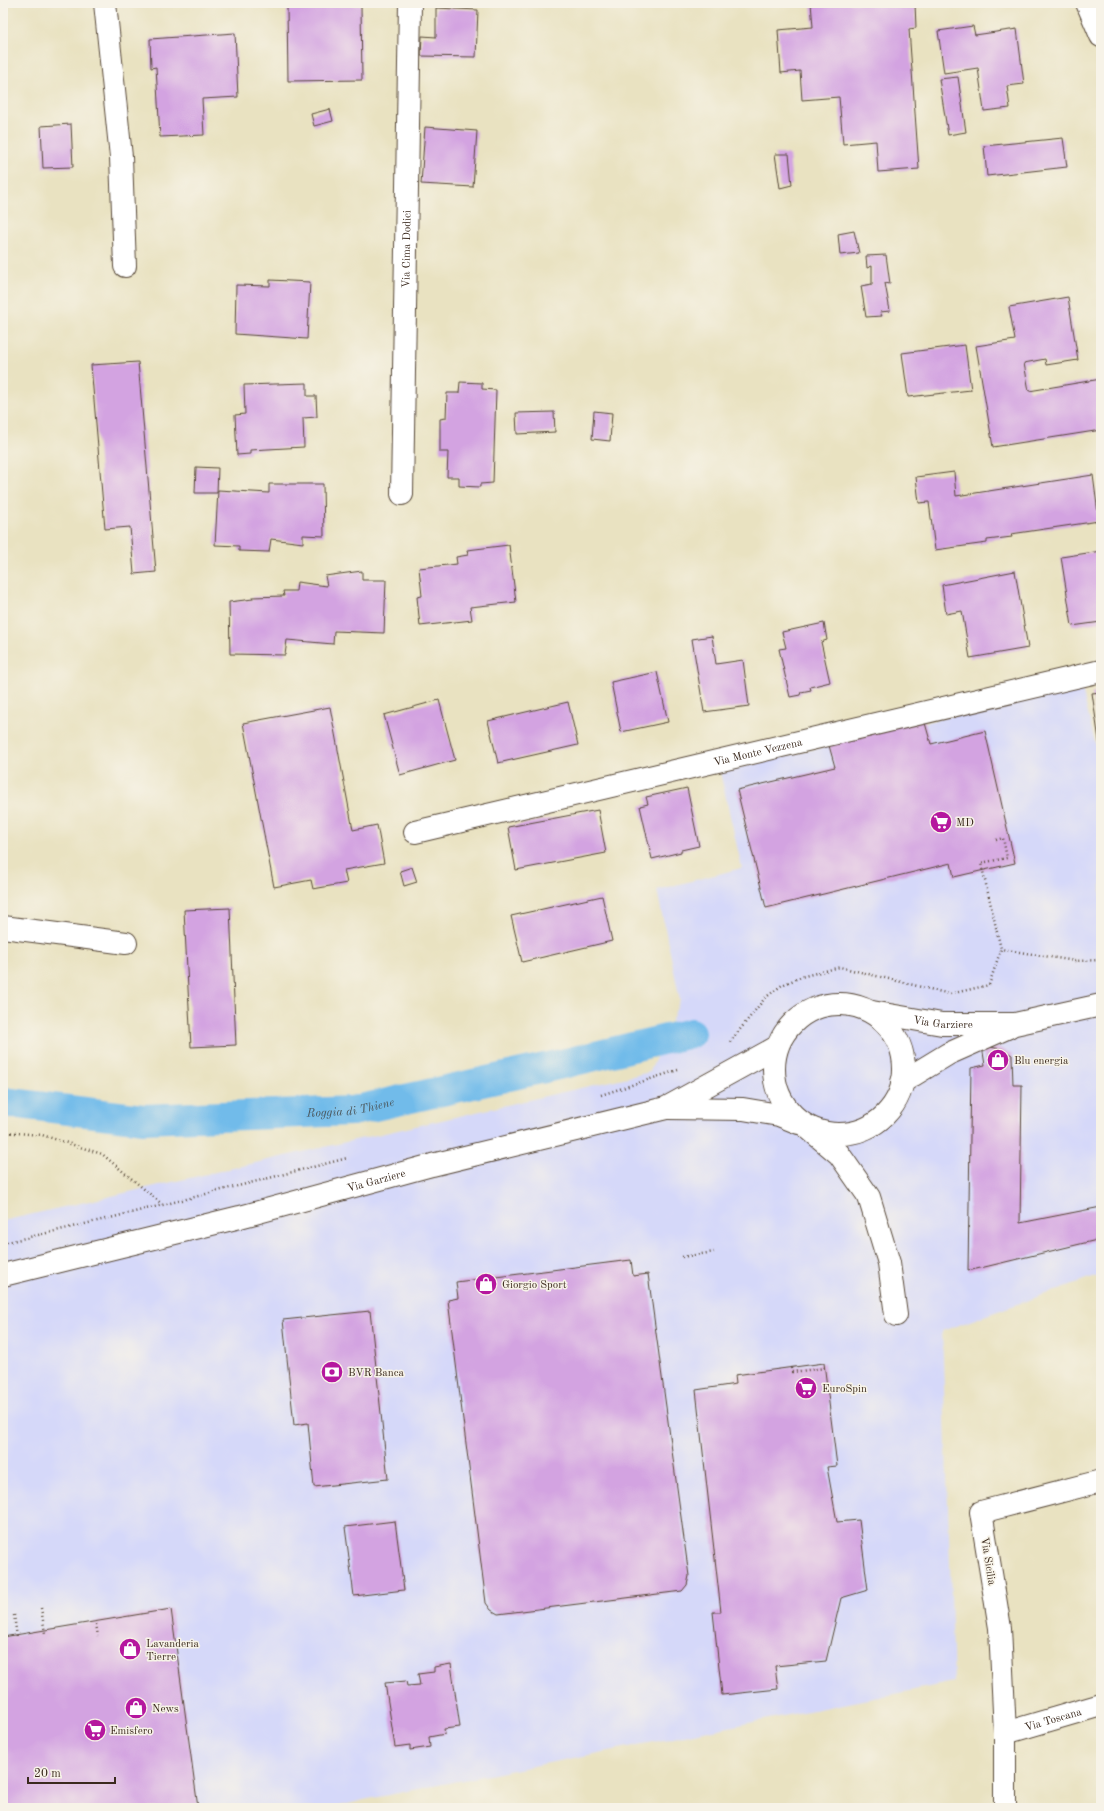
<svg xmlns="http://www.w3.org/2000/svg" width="1104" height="1811" viewBox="0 0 1104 1811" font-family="'Old Standard TT',serif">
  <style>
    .built { fill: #d5d8f9 }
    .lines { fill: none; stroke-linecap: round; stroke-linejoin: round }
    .canal { stroke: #71bbea; stroke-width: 30 }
    .building { fill: #d3a3e1 }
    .minor-casing { stroke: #554636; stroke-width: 24 }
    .major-casing { stroke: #554636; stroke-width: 24 }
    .path { stroke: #554636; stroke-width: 2.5; stroke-dasharray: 1 3; stroke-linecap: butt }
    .minor { stroke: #fff; stroke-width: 22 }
    .major { stroke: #fff; stroke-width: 22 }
    .labels { text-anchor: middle; stroke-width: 3; stroke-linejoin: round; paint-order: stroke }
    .street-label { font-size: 11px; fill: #3b2a1e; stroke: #f7f3e8 }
    .poi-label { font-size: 11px; fill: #3b2a1e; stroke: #f7f3e8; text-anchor: start }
    .water-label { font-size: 12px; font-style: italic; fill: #4b565b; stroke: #f7f3e8 }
  </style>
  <rect width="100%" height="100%" fill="#f7f3e8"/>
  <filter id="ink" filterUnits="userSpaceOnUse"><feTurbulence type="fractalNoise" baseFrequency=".025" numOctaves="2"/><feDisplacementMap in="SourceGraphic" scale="8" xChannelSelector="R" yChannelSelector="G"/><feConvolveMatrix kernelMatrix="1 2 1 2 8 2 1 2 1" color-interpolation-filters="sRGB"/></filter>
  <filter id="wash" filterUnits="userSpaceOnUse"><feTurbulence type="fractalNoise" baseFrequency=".012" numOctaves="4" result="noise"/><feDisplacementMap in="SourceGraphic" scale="16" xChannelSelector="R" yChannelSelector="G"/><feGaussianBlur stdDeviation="0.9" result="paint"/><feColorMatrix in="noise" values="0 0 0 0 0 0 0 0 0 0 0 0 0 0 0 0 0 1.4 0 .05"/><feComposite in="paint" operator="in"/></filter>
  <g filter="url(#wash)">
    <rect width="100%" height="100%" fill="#e9e2c1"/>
    <path class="built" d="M1081 685 1101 767V1274L942 1331 954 1682 363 1800 333 1808H3V1221L650 1072 680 1000 657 890 742 868 720 772Z"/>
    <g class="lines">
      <path class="canal" id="s1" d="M3 1102 143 1119 352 1111 545 1068 691 1033"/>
    </g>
    <g id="blocks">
      <path class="building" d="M811 3H915L916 28 909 29 919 169 878 172 876 141 843 144 839 97 802 100 800 71 781 73 778 30 813 27Z
        M361 5 362 80 288 81 287 6Z
        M436 8 478 10 476 57 421 56 422 36 436 37Z
        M973 26 975 35 1017 29 1024 84 1007 86 1010 108 984 111 978 68 944 73 938 31Z
        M235 33 238 97 202 99 204 135 160 137 156 67 151 68 150 39Z
        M958 77 966 132 948 135 939 79Z
        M330 109 333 121 314 126 311 114Z
        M71 124 73 167 43 168 41 126Z
        M425 127 477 131 473 187 421 184Z
        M1063 138 1067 167 987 176 984 146Z
        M775 154H789L792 185 780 188Z
        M854 231 859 253 840 255 838 234Z
        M886 255 890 284 885 283 890 311 880 312 882 316 866 317 861 286 872 284V266L867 268 866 256Z
        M270 280 310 282 307 339 235 334 236 285 270 286Z
        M1068 297 1078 360 1046 365 1045 359 1024 363 1029 391 1101 379V430L993 447 976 346 1015 340 1009 307Z
        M965 345 971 390 908 397 902 353Z
        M138 362 156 572 134 574 130 527 105 529 91 365Z
        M460 382 482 383V389L496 390 493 483 480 484V487L459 486V477H447L448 452H440V419L446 418 447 393H459Z
        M307 383V396H316L317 417 303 418 304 447 250 450V454L237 455 235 415 245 414 244 385Z
        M594 411 612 413 610 441 592 439Z
        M554 412 555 432 517 434 516 413Z
        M196 467 218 468 217 493H195Z
        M954 472 956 496 1093 475 1099 521 1011 534 1012 537 987 540V543L935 550 929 502 919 503 916 477Z
        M269 484H323L324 536 303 535V543L271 539 269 552 239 551V546L215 545 218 490 269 493Z
        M509 545 516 602 470 607 472 620 420 626 417 597 422 596 419 568 457 564 456 557 468 555 467 550Z
        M1101 551V622L1072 626 1061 557Z
        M362 571V580H386L384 633 334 631 333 644 287 640 285 655 230 654 229 602 253 599 252 597 284 596 283 591H296L297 582 327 586 325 576Z
        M1015 571 1028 648 970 658 962 611 946 614 942 585Z
        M824 623 827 640 821 642 830 682 810 687 811 690 801 692 800 695 790 697 779 649 786 648 782 632Z
        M712 636 716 664 743 660 749 706 704 712 692 639Z
        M657 672 668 722 621 732 611 682Z
        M1101 692V747H1100L1092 693Z
        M439 700 455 760 400 775 384 715Z
        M568 702 578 745 498 763 488 721Z
        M330 707 353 830 377 825 384 863 344 870 347 883 313 889 311 880 274 887 243 723Z
        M923 716 931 744 985 731 1015 863 954 877 951 863 766 908 737 790 835 767 828 742Z
        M687 788 699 846 681 850V852L652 859 640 806 648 804 646 797Z
        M598 810 606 853 516 870 508 827Z
        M412 867 417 882 404 886 400 871Z
        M602 896 612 941 522 962 511 916Z
        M230 908 236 1045 191 1047 184 910Z
        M982 1046 1002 1049 1012 1055 1013 1085H1022L1020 1223 1101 1207V1239L968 1271 971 1068 985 1065Z
        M631 1260 633 1276 648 1274 689 1576 687 1585 682 1591 498 1614 491 1610 486 1603 448 1300 458 1298 456 1282Z
        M370 1311 388 1479 314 1487 308 1423 294 1425 283 1320Z
        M824 1363 837 1466 827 1467 837 1522 859 1520 868 1590 841 1598 826 1661 775 1666 778 1689 722 1695 713 1612H721L696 1390 736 1384 735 1375Z
        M395 1521 404 1590 354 1596 345 1527Z
        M171 1609 198 1808H3V1637Z
        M451 1664 460 1727 444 1729 445 1734 429 1737 430 1747 410 1750V1745L395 1747 385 1683 406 1681 407 1686 420 1685 418 1674 434 1672V1667Z"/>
    </g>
  </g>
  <g filter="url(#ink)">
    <use href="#blocks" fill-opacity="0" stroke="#554636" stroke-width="1"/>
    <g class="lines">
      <g class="minor-casing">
        <g id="minor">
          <path d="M105 3 121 157 125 266"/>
          <path id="s2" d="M402 494 410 3"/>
          <path id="s3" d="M415 832 1101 671"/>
          <path d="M3 927 126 943"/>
          <path d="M807 1127 839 1154 869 1197 889 1263 896 1315"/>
          <path id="s4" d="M1005 1733 1101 1705"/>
          <path d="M1005 1808V1733L1000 1628 981 1512 1101 1481"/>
        </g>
      </g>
      <g class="major-casing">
        <g id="major">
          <path d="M1087 3 1101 36"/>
          <circle cx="839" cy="1069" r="65"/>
          <path id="s5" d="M872 1012 942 1024H1015L1101 1005"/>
          <path d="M902 1082 948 1054 1009 1027"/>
          <path d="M668 1108 743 1109 779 1115 799 1123"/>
          <path id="s6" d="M3 1275 240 1217 432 1165 666 1108 777 1047"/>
        </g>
      </g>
      <path class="path" d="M996 840 1003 838 1007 858 981 863 1001 949
        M730 1042 765 998 782 985 801 977 840 967 950 994 989 985 1001 949 1075 961 1101 960
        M601 1095 678 1070
        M3 1132 42 1135 102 1154 162 1204
        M3 1243C119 1217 233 1187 348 1158
        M682 1257 714 1252
        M791 1368 792 1372 825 1368
        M41 1608 45 1633
        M14 1615 17 1637
        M96 1624 98 1636"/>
      <use href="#minor" class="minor"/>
      <use href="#major" class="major"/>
    </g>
  </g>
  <defs>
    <g id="supermarket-disc" transform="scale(1.15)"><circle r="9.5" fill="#b5179e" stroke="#f7f3e8"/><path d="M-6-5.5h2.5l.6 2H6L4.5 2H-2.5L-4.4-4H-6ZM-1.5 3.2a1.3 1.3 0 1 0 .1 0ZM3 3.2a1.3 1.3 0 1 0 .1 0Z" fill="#fff"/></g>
    <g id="shop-disc" transform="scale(1.15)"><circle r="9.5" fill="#b5179e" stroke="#f7f3e8"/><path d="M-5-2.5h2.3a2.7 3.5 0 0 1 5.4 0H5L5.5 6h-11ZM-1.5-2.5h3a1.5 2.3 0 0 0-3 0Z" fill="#fff"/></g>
    <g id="bank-disc" transform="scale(1.15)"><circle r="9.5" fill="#b5179e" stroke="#f7f3e8"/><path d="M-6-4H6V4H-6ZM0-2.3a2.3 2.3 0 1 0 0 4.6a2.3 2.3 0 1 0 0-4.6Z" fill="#fff"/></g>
  </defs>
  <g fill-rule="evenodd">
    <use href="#supermarket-disc" x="941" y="822"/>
    <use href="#shop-disc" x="998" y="1060"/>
    <use href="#shop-disc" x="486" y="1284"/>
    <use href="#bank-disc" x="332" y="1372"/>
    <use href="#supermarket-disc" x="806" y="1388"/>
    <use href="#shop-disc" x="130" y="1649"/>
    <use href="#shop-disc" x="136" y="1708"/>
    <use href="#supermarket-disc" x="95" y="1730"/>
  </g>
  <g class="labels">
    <g class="street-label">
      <text dy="4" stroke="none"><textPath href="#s2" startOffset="245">Via Cima Dodici</textPath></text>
      <text dy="4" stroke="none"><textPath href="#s3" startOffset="352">Via Monte Vezzena</textPath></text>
      <text dy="4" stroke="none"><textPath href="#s5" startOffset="72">Via Garziere</textPath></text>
      <text dy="4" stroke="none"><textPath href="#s6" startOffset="385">Via Garziere</textPath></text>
      <text transform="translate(989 1561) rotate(81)" y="4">Via Sicilia</text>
      <text dy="4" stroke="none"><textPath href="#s4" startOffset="50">Via Toscana</textPath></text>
    </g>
    <g class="poi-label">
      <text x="956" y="826">MD</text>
      <text x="1014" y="1064">Blu energia</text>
      <text x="502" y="1288">Giorgio Sport</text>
      <text x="348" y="1376">BVR Banca</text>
      <text x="822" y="1392">EuroSpin</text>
      <text x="146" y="1647">Lavanderia<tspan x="146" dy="13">Tierre</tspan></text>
      <text x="152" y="1712">News</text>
      <text x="110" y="1734">Emisfero</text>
    </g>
    <g class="water-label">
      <text dy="4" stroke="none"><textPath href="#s1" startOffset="349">Roggia di Thiene</textPath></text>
    </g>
  </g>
  <rect width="1104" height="1811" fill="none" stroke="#f7f3e8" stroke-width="16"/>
  <path d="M28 1777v6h87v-6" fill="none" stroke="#3b2a1e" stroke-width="2"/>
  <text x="34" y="1777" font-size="12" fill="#3b2a1e" stroke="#f7f3e8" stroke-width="3" paint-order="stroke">20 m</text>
</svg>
